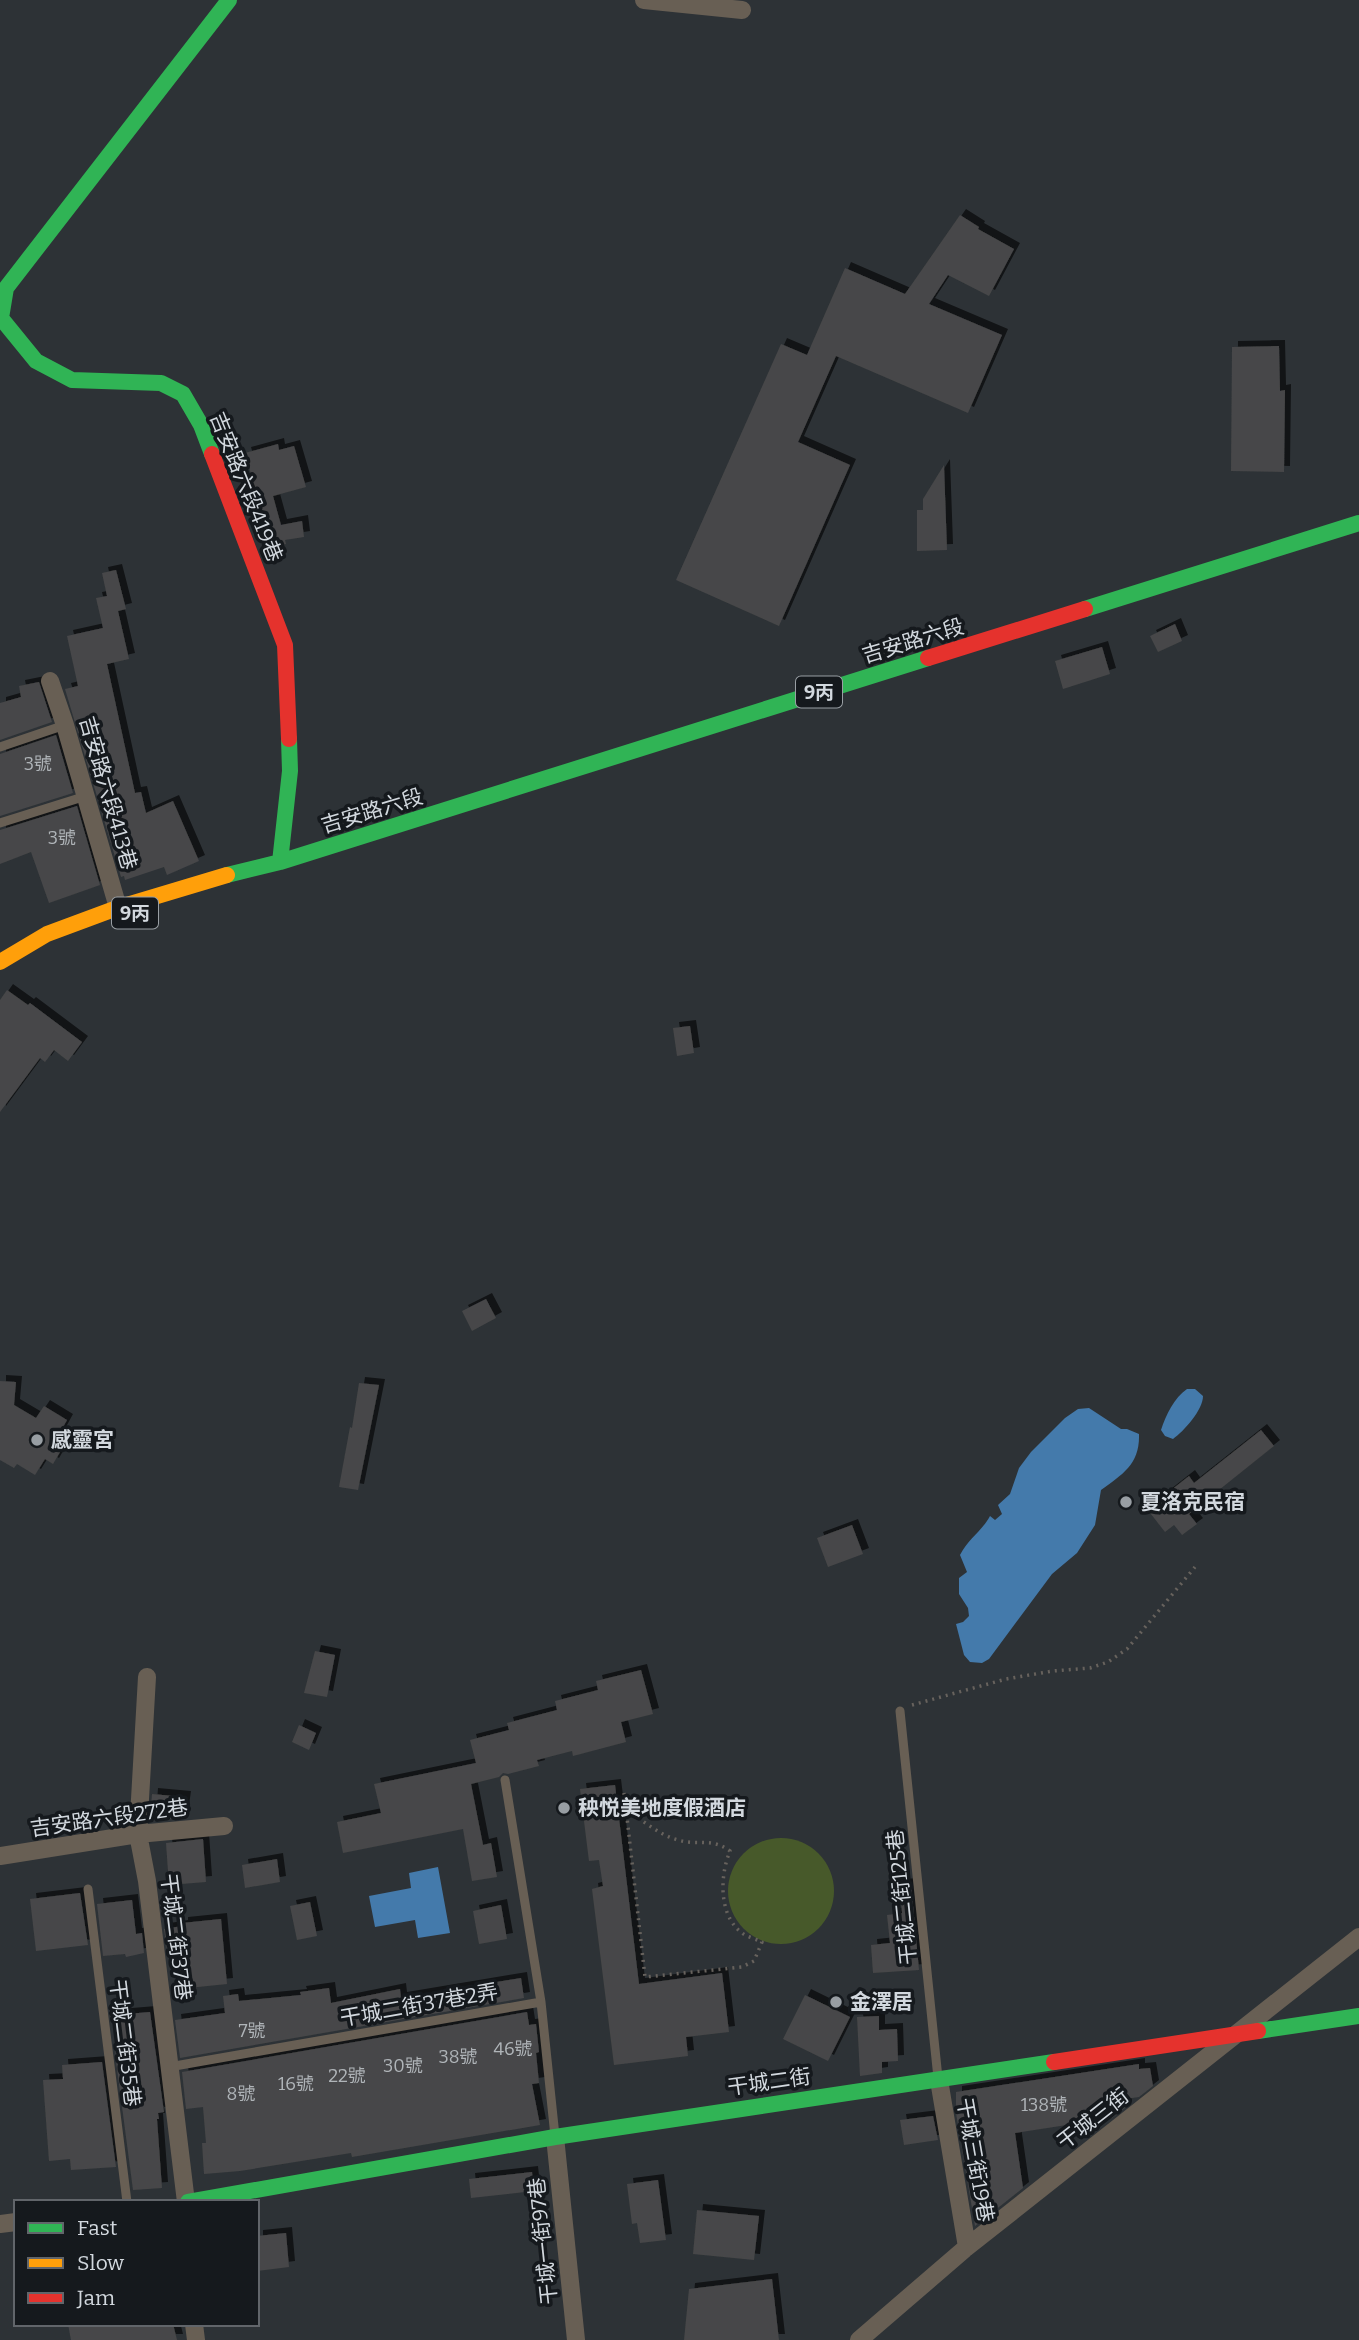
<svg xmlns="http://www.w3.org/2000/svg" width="1359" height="2340" viewBox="0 0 1359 2340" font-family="Bitter,'Noto Sans TC',serif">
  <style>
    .green { fill: #47592a }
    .water { fill: #447aab }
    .building { fill: #474748; filter: url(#shadow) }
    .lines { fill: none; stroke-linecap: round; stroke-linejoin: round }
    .path { stroke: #67625d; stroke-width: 3.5; stroke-dasharray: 2 5; stroke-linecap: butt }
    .lane { stroke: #685f54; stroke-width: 9 }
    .street { stroke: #685f54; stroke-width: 18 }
    .fast { stroke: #30b455; stroke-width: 16 }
    .slow { stroke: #ff9f0a; stroke-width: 16 }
    .jam { stroke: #e5322d; stroke-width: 16 }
    .poi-dot { fill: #989ea3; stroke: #15191d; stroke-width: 2.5 }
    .labels { text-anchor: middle; stroke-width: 7; stroke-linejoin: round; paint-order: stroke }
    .number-label { font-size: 18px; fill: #afb4b8 }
    .shield { fill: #15191d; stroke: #999fa4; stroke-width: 2 }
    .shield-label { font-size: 19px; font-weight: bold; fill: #d2d8de }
    .street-label { font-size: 21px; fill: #d2d8de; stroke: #15191d }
    .poi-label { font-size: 21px; font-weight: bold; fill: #d2d8de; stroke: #15191d; text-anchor: start }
  </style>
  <defs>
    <filter id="shadow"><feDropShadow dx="6" dy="-6" stdDeviation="0" flood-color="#0009"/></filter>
  </defs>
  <rect width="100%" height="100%" fill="#2d3236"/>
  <path class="green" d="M728 1891a53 53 0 1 1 106 0a53 53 0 1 1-106 0Z"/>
  <path class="water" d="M1187 1389H1195L1203 1396C1203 1410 1184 1431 1173 1439L1165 1436 1161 1430C1166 1415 1174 1398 1187 1389Z
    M1089 1408 1121 1429H1127L1139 1434C1140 1464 1123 1474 1101 1490L1095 1525 1077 1553 1052 1574 989 1659 982 1663 970 1662 964 1655 956 1624 963 1622 969 1616 968 1608 959 1594V1578L967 1572 960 1555C968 1539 982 1531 990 1516L995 1520 1002 1514 998 1505 1010 1494 1019 1468 1031 1452 1065 1418 1078 1409Z
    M438 1867 450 1933 418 1938 415 1920 375 1927 369 1896 411 1888 409 1873Z"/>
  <path class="building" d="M960 215 979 227 978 229 1014 249 989 296 948 275 929 304 1002 335 968 413 836 356 798 442 850 465 779 626 676 580 781 344 807 355 845 268 905 294Z
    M1279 346 1280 391 1285 390 1284 472 1231 471 1232 347Z
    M278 444 279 450 294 446 306 487 273 496 281 525 302 521 304 537 285 540 286 544 264 550 252 516 262 513 245 453Z
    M944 465 947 550 917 551V510H923V499Z
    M116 570 126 609 118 611 129 659 107 664 135 793 141 792 146 813 173 801 199 861 167 875 164 867 125 880 124 876 121 877 65 689 78 686 67 636 103 628 96 598 107 596 102 573Z
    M1175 624 1182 641 1158 652 1150 636Z
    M1102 647 1110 674 1063 689 1055 661Z
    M39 682 52 722 0 740V703L21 697 19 686Z
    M56 735 73 793 0 816V754Z
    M77 806 100 885 49 903 31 852 0 864V830Z
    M7 990 28 1005 30 1003 82 1042 68 1061 54 1050 45 1062 40 1058 0 1112V1000Z
    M690 1026 694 1053 677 1056 673 1028Z
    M486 1299 496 1318 472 1331 462 1311Z
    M0 1381 16 1382 14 1405 36 1418 44 1406 67 1420 55 1442 63 1447 53 1464 45 1459 35 1475 17 1464 14 1468 0 1460Z
    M359 1383 379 1385 358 1490 339 1487 350 1427 352 1428Z
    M1261 1430 1274 1446 1189 1514 1197 1524 1182 1535 1174 1525 1165 1532 1147 1509 1189 1476 1194 1483Z
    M852 1525 863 1554 828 1567 817 1538Z
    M315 1651 335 1655 327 1697 304 1693Z
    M641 1670 653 1714 621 1722 626 1742 573 1756 572 1751 537 1760 539 1766 508 1774 503 1773 499 1777 471 1784 483 1845 491 1843 497 1877 472 1881 463 1829 343 1853 337 1822 381 1813 374 1784 476 1763 470 1740 509 1730 507 1723 557 1710 555 1701 598 1690 596 1681Z
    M299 1725 316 1733 309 1750 292 1742Z
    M615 1785 639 1984 722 1973 729 2032 686 2037 688 2056 614 2065 592 1889 603 1886 599 1860 589 1861 580 1789Z
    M152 1794 185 1797 182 1818 150 1821Z
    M203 1839 206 1882 169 1885 166 1843Z
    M277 1859 280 1882 245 1888 242 1865Z
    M911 1884 919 1970 873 1973 871 1945 890 1943 887 1915 902 1913 900 1885Z
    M80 1893 88 1945 36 1951 30 1899Z
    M132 1900 136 1934 142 1933 144 1953 126 1957 125 1954 103 1956 97 1904Z
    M310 1902 317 1936 297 1940 290 1906Z
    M501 1905 507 1939 479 1944 473 1911Z
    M221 1919 227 1984 188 1988 184 1946 167 1949 164 1929 182 1926V1923Z
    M521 1978 524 1998 180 2058 175 2020 225 2013 223 1996 238 1994 239 2001 301 1995 300 1992 329 1988 331 2003 400 1989 401 1998Z
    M805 1995 850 2017 828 2061 783 2039Z
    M150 2012 164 2112 158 2113 159 2119H157L162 2188 133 2190 116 2061 114 2015Z
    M527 2012 529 2025 536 2024 539 2052 536 2053 539 2083 532 2084 540 2125 352 2157 351 2153 240 2171 204 2174 202 2143H206L203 2107 186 2109 182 2072Z
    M879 2016V2030L897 2029 898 2061 882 2062V2073L860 2076 857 2017Z
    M102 2062 116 2167 71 2170 70 2159 49 2161 43 2080 63 2079 62 2065Z
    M1139 2064V2069L1150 2068 1153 2086 1139 2097 1125 2099 1126 2107 1112 2118 1015 2133 1023 2188 975 2226 956 2113V2092Z
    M933 2116 938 2140 904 2145 900 2120Z
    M532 2172 534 2191 471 2198 469 2179Z
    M658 2180 666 2240 640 2243 637 2223 632 2224 627 2184Z
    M697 2210 759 2216 754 2260 693 2254Z
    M286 2233 289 2267 257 2271V2236Z
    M772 2279 779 2340H684L689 2289Z
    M68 2324H173L177 2340H71Z"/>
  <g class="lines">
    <path class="path" d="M912 1705 1006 1679 1053 1671 1090 1668 1108 1662 1127 1649 1195 1567
      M624 1793 626 1809 645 1977 742 1967 754 1961 762 1942C756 1939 747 1937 742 1933 718 1915 720 1875 730 1851 711 1837 698 1846 678 1840 659 1835 642 1820 626 1809"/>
    <path class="lane" d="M0 747 65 725
      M0 823 86 796
      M900 1711 938 2078
      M505 1780 541 2002
      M88 1889 127 2202
      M169 2067 541 2002 555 2136"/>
    <path class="street" d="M644 0 742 10
      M50 681 65 725 121 918
      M147 1677 138 1834 147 1881 186 2202
      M0 1856 138 1834 224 1826
      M939 2080 967 2247
      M555 2137 576 2340
      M0 2224 16 2222
      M194 2324 196 2340
      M859 2340 967 2247 1359 1937"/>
    <path class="fast" d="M212 454 201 425 183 394 161 383 72 380 36 361 1 318 6 288 229 0
      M1085 609 1359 523
      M280 862 290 771 289 739
      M227 875 280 862 928 658
      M1258 2031 1359 2016
      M188 2202 555 2137 1054 2062"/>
    <path class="slow" d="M0 962 47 934 117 908 227 875"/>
    <path class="jam" d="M212 454 285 645 289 739
      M928 658 1085 609
      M1054 2062 1258 2031"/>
  </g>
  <g class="poi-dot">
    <circle cx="37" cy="1440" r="7"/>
    <circle cx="1126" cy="1502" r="7"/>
    <circle cx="564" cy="1808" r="7"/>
    <circle cx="836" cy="2002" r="7"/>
  </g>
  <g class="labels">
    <g class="number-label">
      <text x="38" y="770">3號</text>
      <text x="62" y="844">3號</text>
      <text x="252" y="2037">7號</text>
      <text x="513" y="2055">46號</text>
      <text x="458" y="2063">38號</text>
      <text x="403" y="2072">30號</text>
      <text x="347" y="2082">22號</text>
      <text x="296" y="2090">16號</text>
      <text x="241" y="2100">8號</text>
      <text x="1044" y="2111">138號</text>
    </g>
    <g class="shield">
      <rect x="796" y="676.5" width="46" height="31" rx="5"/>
      <rect x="112" y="897.5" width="46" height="31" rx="5"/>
    </g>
    <g class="shield-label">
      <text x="819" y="699">9丙</text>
      <text x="135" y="920">9丙</text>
    </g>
    <g class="street-label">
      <text transform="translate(246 487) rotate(68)" y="7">吉安路六段419巷</text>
      <text transform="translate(913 641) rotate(-17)" y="7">吉安路六段</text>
      <text transform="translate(108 793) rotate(74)" y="7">吉安路六段413巷</text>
      <text transform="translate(372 811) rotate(-17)" y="7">吉安路六段</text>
      <text transform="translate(109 1818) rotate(-8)" y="7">吉安路六段272巷</text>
      <text transform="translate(902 1897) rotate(-96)" y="7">干城二街125巷</text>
      <text transform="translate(176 1937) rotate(83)" y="7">干城二街37巷</text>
      <text transform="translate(419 2005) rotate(-10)" y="7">干城二街37巷2弄</text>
      <text transform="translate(125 2043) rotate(83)" y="7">干城二街35巷</text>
      <text transform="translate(769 2082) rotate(-8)" y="7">干城二街</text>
      <text transform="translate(1093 2119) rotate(-38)" y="7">干城三街</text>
      <text transform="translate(975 2160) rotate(80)" y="7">干城三街19巷</text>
      <text transform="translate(543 2241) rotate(-96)" y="7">干城一街97巷</text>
    </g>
    <g class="poi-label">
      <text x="51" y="1447">感靈宮</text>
      <text x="1140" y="1509">夏洛克民宿</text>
      <text x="578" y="1815">秧悦美地度假酒店</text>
      <text x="850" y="2009">金澤居</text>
    </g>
  </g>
  <rect x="14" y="2200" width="245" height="126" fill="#15191d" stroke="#61656a" stroke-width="2"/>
  <rect x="28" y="2223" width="35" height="10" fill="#30b455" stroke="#61656a" stroke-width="2"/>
  <text x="77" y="2235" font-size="21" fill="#d2d8de">Fast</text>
  <rect x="28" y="2258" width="35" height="10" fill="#ff9f0a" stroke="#61656a" stroke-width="2"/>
  <text x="77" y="2270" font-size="21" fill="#d2d8de">Slow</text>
  <rect x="28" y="2293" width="35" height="10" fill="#e5322d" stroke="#61656a" stroke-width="2"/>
  <text x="77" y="2305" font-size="21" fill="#d2d8de">Jam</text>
</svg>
